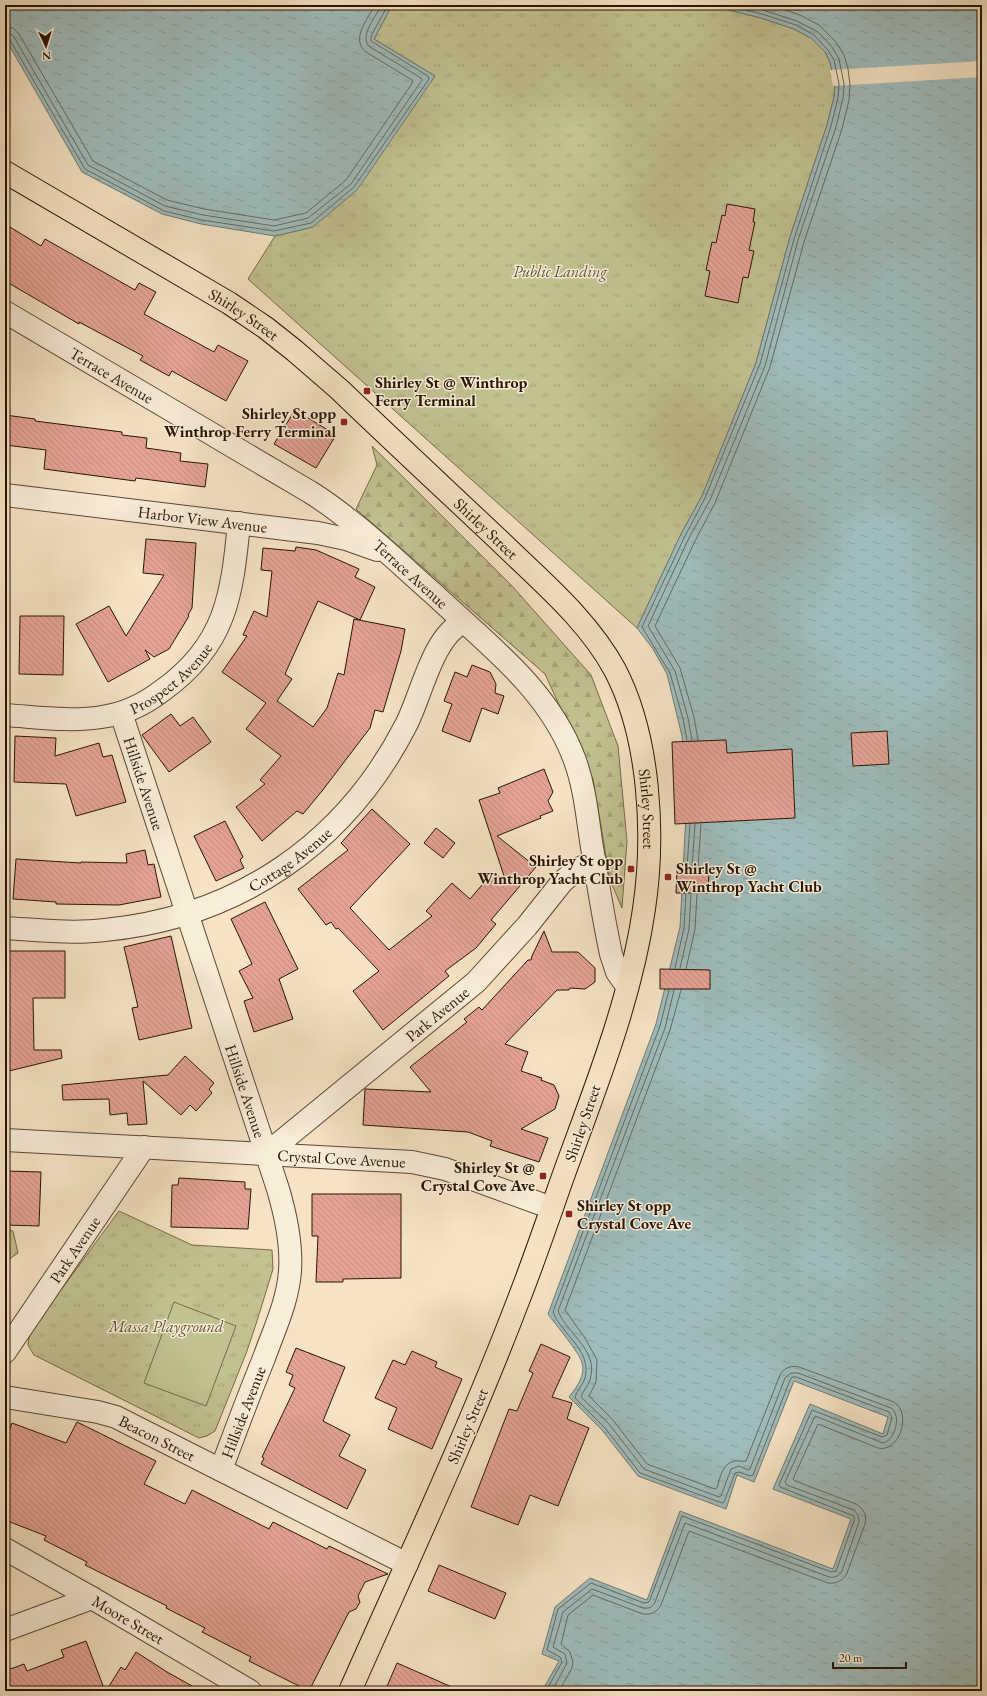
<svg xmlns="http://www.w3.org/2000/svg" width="987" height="1696" viewBox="0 0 987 1696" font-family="'EB Garamond',serif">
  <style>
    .grass { fill: url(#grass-tufts); stroke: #756a48 }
    .forest { fill: url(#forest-firs); stroke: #756a48 }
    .pitch { fill: #c2c190; stroke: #756a48 }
    .water { fill: url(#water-ripples); stroke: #6f7971 }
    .pier { fill: #f5e3c4 }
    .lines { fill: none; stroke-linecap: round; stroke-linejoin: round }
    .shore { stroke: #64685e; stroke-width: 1 }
    .building { fill: url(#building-back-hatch); stroke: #281401 }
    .minor-casing { stroke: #5b4832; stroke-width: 24 }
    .major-casing { stroke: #281401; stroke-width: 24 }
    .minor { stroke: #f8edd9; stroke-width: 22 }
    .major { stroke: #f5e3c4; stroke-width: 22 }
    .poi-dot { fill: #8f2418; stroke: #f8edd9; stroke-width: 1.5 }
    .labels { text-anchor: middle; stroke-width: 3; stroke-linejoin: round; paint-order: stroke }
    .park-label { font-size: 16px; font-style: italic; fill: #5e5133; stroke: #f8edd9 }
    .street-label { font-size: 16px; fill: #281401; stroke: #f8edd9 }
    .poi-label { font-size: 16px; font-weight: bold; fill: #281401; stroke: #f8edd9; text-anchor: start }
  </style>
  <defs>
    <pattern id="grass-tufts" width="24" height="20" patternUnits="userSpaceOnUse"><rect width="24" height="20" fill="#c2c190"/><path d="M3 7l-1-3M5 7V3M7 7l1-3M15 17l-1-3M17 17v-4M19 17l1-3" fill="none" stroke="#a7a57a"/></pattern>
    <pattern id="forest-firs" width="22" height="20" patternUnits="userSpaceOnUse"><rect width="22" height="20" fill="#c2c190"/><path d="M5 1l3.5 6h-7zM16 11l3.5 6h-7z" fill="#a7a57a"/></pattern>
    <pattern id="water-ripples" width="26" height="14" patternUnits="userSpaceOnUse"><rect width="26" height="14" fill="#9fbcbc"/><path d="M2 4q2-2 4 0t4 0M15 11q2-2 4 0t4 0" fill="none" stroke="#89a1a0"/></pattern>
    <pattern id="building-back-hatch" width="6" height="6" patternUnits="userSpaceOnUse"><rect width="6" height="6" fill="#e5a396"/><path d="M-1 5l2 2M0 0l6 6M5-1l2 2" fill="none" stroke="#c48b80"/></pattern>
  </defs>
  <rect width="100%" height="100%" fill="#f5e3c4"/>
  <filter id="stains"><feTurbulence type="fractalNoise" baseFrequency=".005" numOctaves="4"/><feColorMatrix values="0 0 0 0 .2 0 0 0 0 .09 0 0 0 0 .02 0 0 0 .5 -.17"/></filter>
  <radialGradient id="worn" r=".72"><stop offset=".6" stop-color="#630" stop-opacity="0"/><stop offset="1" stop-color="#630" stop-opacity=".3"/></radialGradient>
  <path class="grass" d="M392 5H709L761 18 794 29 811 38 825 52 830 62 835 85 834 97 827 125 790 237 756 363 702 496 681 534 637 628 248 279 275 236 313 227 435 76 374 39Z
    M119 1211 192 1245 272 1250 273 1269 257 1321 247 1351 215 1431 207 1436 199 1438 34 1355 28 1345 30 1332Z"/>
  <path class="forest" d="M372 446 512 586 591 675 618 746 627 841 622 908 610 880 593 779 545 674 356 509 377 465Z
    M5 1229 13 1231 18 1253 5 1262Z"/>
  <path class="pitch" d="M174 1302 236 1326 206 1406 144 1383Z"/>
  <path class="water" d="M5 5H392L374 39 435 76 357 190 313 227 275 236 201 224 162 214 82 172 5 38Z
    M709 5H982V1691H542L559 1661 542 1654 555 1607 590 1578 647 1600 680 1511 833 1569 851 1519 773 1489 810 1404 883 1434 888 1417 794 1381 754 1482 737 1475 726 1509 638 1476 602 1430 569 1397C576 1388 586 1375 582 1363 580 1353 555 1324 548 1314L656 1024 680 927 686 815 682 736 667 674 653 649 637 628 681 534 702 496 756 363 790 237 827 125 834 97 835 85 830 62 825 52 811 38 794 29 761 18Z"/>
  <path class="pier" d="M982 61V77L833 86 830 70Z"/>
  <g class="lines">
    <path class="shore" d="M5 27 13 28 19 34 93 161 167 200 204 209 274 220 306 213 346 180 413 82 412 80 366 52C350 39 368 19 375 5
      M5 33 11 34 14 37 88 165 165 206 203 215 274 226 308 218 351 184 422 80 421 78 370 47C358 37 376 16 382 5
      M5 38 10 40 85 169 164 211 202 220 274 231 311 223 354 187 429 79 428 76 371 41V36L388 5
      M687 740 683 719 670 673 642 627 685 536 705 498 760 364 794 239 831 126 838 98 839 84 834 60 828 50 814 35 796 25 762 14 726 5
      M692 740 688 718 675 671 648 626 689 538 710 500 765 366 798 240 836 127 843 98 844 84 839 59 832 47 818 32 797 21 747 5
      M698 740 694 717 680 668 655 626 695 541 715 503 770 367 804 242 842 129 849 100 850 85 848 69 844 55 836 42 819 25 800 15 770 5
      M687 868 690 824
      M692 868 695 824
      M698 868 701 824
      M675 968 684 928 686 894
      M680 968 689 929 691 894
      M686 969 695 929 697 894
      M546 1691 562 1662 560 1657 547 1650 558 1609 591 1583 644 1603 649 1602 682 1516 831 1572 836 1571 854 1521V1516L780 1487 779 1485 812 1410 882 1437 887 1435 892 1418 889 1412 796 1377H792L790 1380 753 1475 750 1476 739 1472 735 1473 724 1502 722 1503 640 1473 605 1428 575 1398C576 1391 583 1385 585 1378 592 1350 562 1335 553 1312L660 1026 669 990
      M552 1691 567 1663 565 1654 553 1647 563 1612 592 1589 643 1608C649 1609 653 1607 655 1602L685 1523 829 1577C835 1578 839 1576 842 1571L859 1522 858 1515 854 1510 787 1485 785 1482 815 1416 883 1443C895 1441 902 1415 891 1408L798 1373H791L785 1378 750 1469 748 1470 739 1466 731 1469 721 1496 719 1497 644 1469 609 1424 581 1397C583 1391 588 1386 590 1380 599 1350 568 1335 558 1311L665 1028 674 990
      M559 1691 572 1668 573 1662 570 1652 561 1644 568 1615 593 1595 643 1614C651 1615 657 1612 661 1605L689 1531 828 1583C836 1584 843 1581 847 1573L865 1524C867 1515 864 1509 856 1504L795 1481 793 1479 818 1424 878 1448C900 1453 912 1413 894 1402L799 1367C791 1365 784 1368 780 1375L746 1461C742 1462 738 1460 734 1461 722 1464 720 1478 717 1488L715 1489 647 1464 613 1420 589 1396 596 1382 597 1360 585 1338 565 1310 670 1030 681 990"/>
  </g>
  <path class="building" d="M727 204 755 209 753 222H755L749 250 754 251 748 278 743 277 738 303 705 296 710 271 706 270 712 242 716 243 722 215 725 216Z
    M5 224 41 246 45 239 135 290 139 283 156 292 144 314 214 352 218 345 248 361 226 401 172 371 169 376 140 360 143 356 79 322V324L5 281Z
    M295 410 336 435 316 468 274 444Z
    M5 415 35 419V421L122 432V435L147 438 146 448 181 453 180 461 208 464 205 487 136 478 135 481 44 469 46 450 5 445Z
    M146 539 196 543 192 608 188 615 189 616 169 649 154 657 145 650 150 659 108 682 76 624 109 606 126 636 164 575 143 573Z
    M296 547 316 550 359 569 355 577 375 587 360 620 318 601 285 674 292 679 277 701 313 727 327 708 338 673 344 675 354 619 405 629 401 651 383 712 375 710 370 728 322 791 303 814 297 811 262 841 236 807 265 784 260 780 281 756 246 729 266 703 222 672 247 636 243 635 254 611 267 617 272 571 261 570 263 548 295 551Z
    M20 616H64L63 675 19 674Z
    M472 665 490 672 496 684 495 693 504 696 498 714 482 708 470 742 442 731 452 704 444 701 455 672 467 677Z
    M171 714 180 726 193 717 211 742 169 772 142 735Z
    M887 731 889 764 853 766 851 733Z
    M15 736 56 738 55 756 99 743 103 757 112 755 126 802 76 816 66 784 14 782Z
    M726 740 727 753 792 749 795 818 675 824 672 742Z
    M544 769 553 792 548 801 553 811 540 816 541 818 497 836 536 867 491 920 496 924 476 948 445 971 449 976 383 1030 353 991 379 971 338 928 336 929 331 922 326 925 298 889 348 850 341 843 372 809 410 844 350 908 389 950 432 916 426 911 452 883 470 899 493 872 506 882 479 800 500 793 498 788Z
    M225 821 243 857 240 860 244 868 216 881 194 836Z
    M436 828 455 843 443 858 424 843Z
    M145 850 148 865 154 864 161 897 119 905 56 904V902L13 899 16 859 81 863V862L127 863 126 854Z
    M677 869H709L708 893H676Z
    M265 902 298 969 279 979 293 1019 254 1032 244 1001 253 998 239 971 252 964 231 919Z
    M544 931 552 952H578L595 968V982L585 989 570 988 569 990H557L505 1044 528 1052 521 1071 542 1078 541 1080 554 1085 559 1096 555 1109 521 1129 548 1138 539 1162 490 1146 492 1141 468 1132 363 1125 365 1089 431 1092 410 1067 467 1022 464 1019 479 1007 482 1010 528 960H531L532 956Z
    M171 936 192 1028 139 1040 132 1008 138 1007 124 947Z
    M5 951H65V998H33L34 1050H61L62 1058 5 1072V1050H9V996H5Z
    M660 969 710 970V989H660Z
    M185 1056 214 1083 209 1089 212 1093 196 1111 190 1105 181 1115 143 1081 147 1124 128 1125 127 1113 110 1115 109 1099 63 1100 62 1085 168 1075Z
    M5 1171 41 1172 39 1226 5 1225Z
    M179 1178 245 1182V1189H251L248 1229 171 1227 172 1185H178Z
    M312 1194H401V1278L343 1279V1282H316L318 1236H312Z
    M541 1344 570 1357 552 1397 572 1403 567 1419 589 1428 558 1506 530 1495 518 1525 471 1507 509 1409 517 1411 533 1373 529 1371Z
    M296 1348 345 1367 323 1421 350 1435 339 1456 366 1470 347 1509 261 1464 264 1458 262 1457 295 1388 289 1385 293 1375 286 1372Z
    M412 1351 437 1362 435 1367 462 1379 432 1449 388 1429 397 1408 375 1398 393 1360 405 1365Z
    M77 1422 156 1461 144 1484 185 1504 192 1490 269 1529 273 1522 327 1549 329 1546 388 1574 365 1582 358 1596 360 1602 356 1609 349 1612 309 1691 249 1661 251 1657 202 1632 205 1628 166 1608 167 1606 85 1565 87 1562 44 1540 46 1536 5 1520V1442L12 1423 66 1443Z
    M439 1565 506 1593 495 1619 428 1591Z
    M86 1641 105 1691H5V1671L24 1664 27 1671 64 1657 61 1650Z
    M136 1652 167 1672 201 1691H106L121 1667 125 1670Z
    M397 1663 461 1691H385Z"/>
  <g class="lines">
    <g class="minor-casing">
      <g id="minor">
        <path id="s1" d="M5 312 310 492C356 521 395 560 436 596 488 645 548 689 574 758 584 784 587 813 591 841 597 878 603 917 611 954L617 972 627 986"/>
        <path id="s2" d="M5 495 318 533 346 539 377 550"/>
        <path id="s3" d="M121 713 278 1189C286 1216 292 1243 290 1271 288 1301 274 1330 264 1358 249 1395 235 1432 221 1470"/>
        <path id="s4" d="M5 715C37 717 70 722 102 717 124 714 145 704 163 690 226 645 232 595 239 523"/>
        <path id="s5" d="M5 928C38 930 72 934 105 930 238 917 345 844 406 725 422 694 432 638 463 622"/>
        <path id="s6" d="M5 1140 412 1162 445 1169 552 1208"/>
        <path id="s7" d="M266 1154 476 982 527 926 562 882 576 870 595 861"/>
        <path id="s8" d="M5 1352 144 1147"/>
        <path id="s9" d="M5 1397 98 1412 116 1417 407 1564"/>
        <path id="s10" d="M5 1549 92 1598 250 1691"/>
        <path d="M5 1630 92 1598"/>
      </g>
    </g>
    <g class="major-casing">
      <g id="major">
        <path id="s11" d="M5 172 229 303 266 328 295 351 340 390C394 442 448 492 502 543 542 582 588 620 615 670 650 737 655 835 644 909 631 999 596 1086 565 1171 550 1213 536 1255 520 1296 469 1430 408 1560 350 1691"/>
      </g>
    </g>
    <use href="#minor" class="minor"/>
    <use href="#major" class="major"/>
  </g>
  <g class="poi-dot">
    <rect x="363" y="387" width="8" height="8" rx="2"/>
    <rect x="340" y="418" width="8" height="8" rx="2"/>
    <rect x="627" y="865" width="8" height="8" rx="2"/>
    <rect x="664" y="873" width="8" height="8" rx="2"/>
    <rect x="539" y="1172" width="8" height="8" rx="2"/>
    <rect x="565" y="1210" width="8" height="8" rx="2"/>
  </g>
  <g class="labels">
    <g class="park-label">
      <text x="560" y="277">Public Landing</text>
      <text x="166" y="1332">Massa Playground</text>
    </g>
    <g class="street-label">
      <text dy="6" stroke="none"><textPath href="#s11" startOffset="278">Shirley Street</textPath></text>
      <text dy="6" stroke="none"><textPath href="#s1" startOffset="124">Terrace Avenue</textPath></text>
      <text dy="6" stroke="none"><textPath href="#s2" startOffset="199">Harbor View Avenue</textPath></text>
      <text dy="6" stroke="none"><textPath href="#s11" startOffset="602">Shirley Street</textPath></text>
      <text dy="6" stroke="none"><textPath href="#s1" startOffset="484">Terrace Avenue</textPath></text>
      <text dy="6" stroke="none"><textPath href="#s4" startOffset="178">Prospect Avenue</textPath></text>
      <text dy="6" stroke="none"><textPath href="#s3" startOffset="74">Hillside Avenue</textPath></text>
      <text dy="6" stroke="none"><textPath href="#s11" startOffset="938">Shirley Street</textPath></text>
      <text dy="6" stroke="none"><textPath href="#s5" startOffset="301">Cottage Avenue</textPath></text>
      <text dy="6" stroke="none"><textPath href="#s7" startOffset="221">Park Avenue</textPath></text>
      <text dy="6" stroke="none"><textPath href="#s3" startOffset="398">Hillside Avenue</textPath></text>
      <text transform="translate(582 1123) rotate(-71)" y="6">Shirley Street</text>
      <text dy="6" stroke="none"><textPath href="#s6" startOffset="337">Crystal Cove Avenue</textPath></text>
      <text dy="6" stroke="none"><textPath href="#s8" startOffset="124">Park Avenue</textPath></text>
      <text transform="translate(243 1412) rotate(-69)" y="6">Hillside Avenue</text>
      <text transform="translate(467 1426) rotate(-67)" y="6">Shirley Street</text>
      <text dy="6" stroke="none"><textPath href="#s9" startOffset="159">Beacon Street</textPath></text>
      <text dy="6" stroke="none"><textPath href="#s10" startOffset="142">Moore Street</textPath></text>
    </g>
    <g class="poi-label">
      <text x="375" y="388">Shirley St @ Winthrop<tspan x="375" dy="18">Ferry Terminal</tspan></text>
      <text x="336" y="419" text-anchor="end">Shirley St opp<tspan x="336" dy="18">Winthrop Ferry Terminal</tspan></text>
      <text x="623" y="866" text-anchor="end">Shirley St opp<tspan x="623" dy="18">Winthrop Yacht Club</tspan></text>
      <text x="676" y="874">Shirley St @<tspan x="676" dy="18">Winthrop Yacht Club</tspan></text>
      <text x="535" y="1173" text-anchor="end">Shirley St @<tspan x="535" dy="18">Crystal Cove Ave</tspan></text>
      <text x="577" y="1211">Shirley St opp<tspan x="577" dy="18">Crystal Cove Ave</tspan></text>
    </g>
  </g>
  <rect width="987" height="1696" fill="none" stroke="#f5e3c4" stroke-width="20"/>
  <rect x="6" y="6" width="975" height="1684" fill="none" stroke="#281401" stroke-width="2"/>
  <rect x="10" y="10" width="967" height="1676" fill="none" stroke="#281401"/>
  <g transform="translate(46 46) rotate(176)" stroke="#f8edd9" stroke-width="3" paint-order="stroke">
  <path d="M0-3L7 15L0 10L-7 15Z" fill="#281401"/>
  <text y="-6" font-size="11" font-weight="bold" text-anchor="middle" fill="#281401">N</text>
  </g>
  <path d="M833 1662v6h73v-6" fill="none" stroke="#281401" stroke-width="2"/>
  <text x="839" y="1662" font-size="12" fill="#281401" stroke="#f8edd9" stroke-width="3" paint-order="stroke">20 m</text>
  <rect width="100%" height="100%" filter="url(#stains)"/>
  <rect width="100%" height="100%" fill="url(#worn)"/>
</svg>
